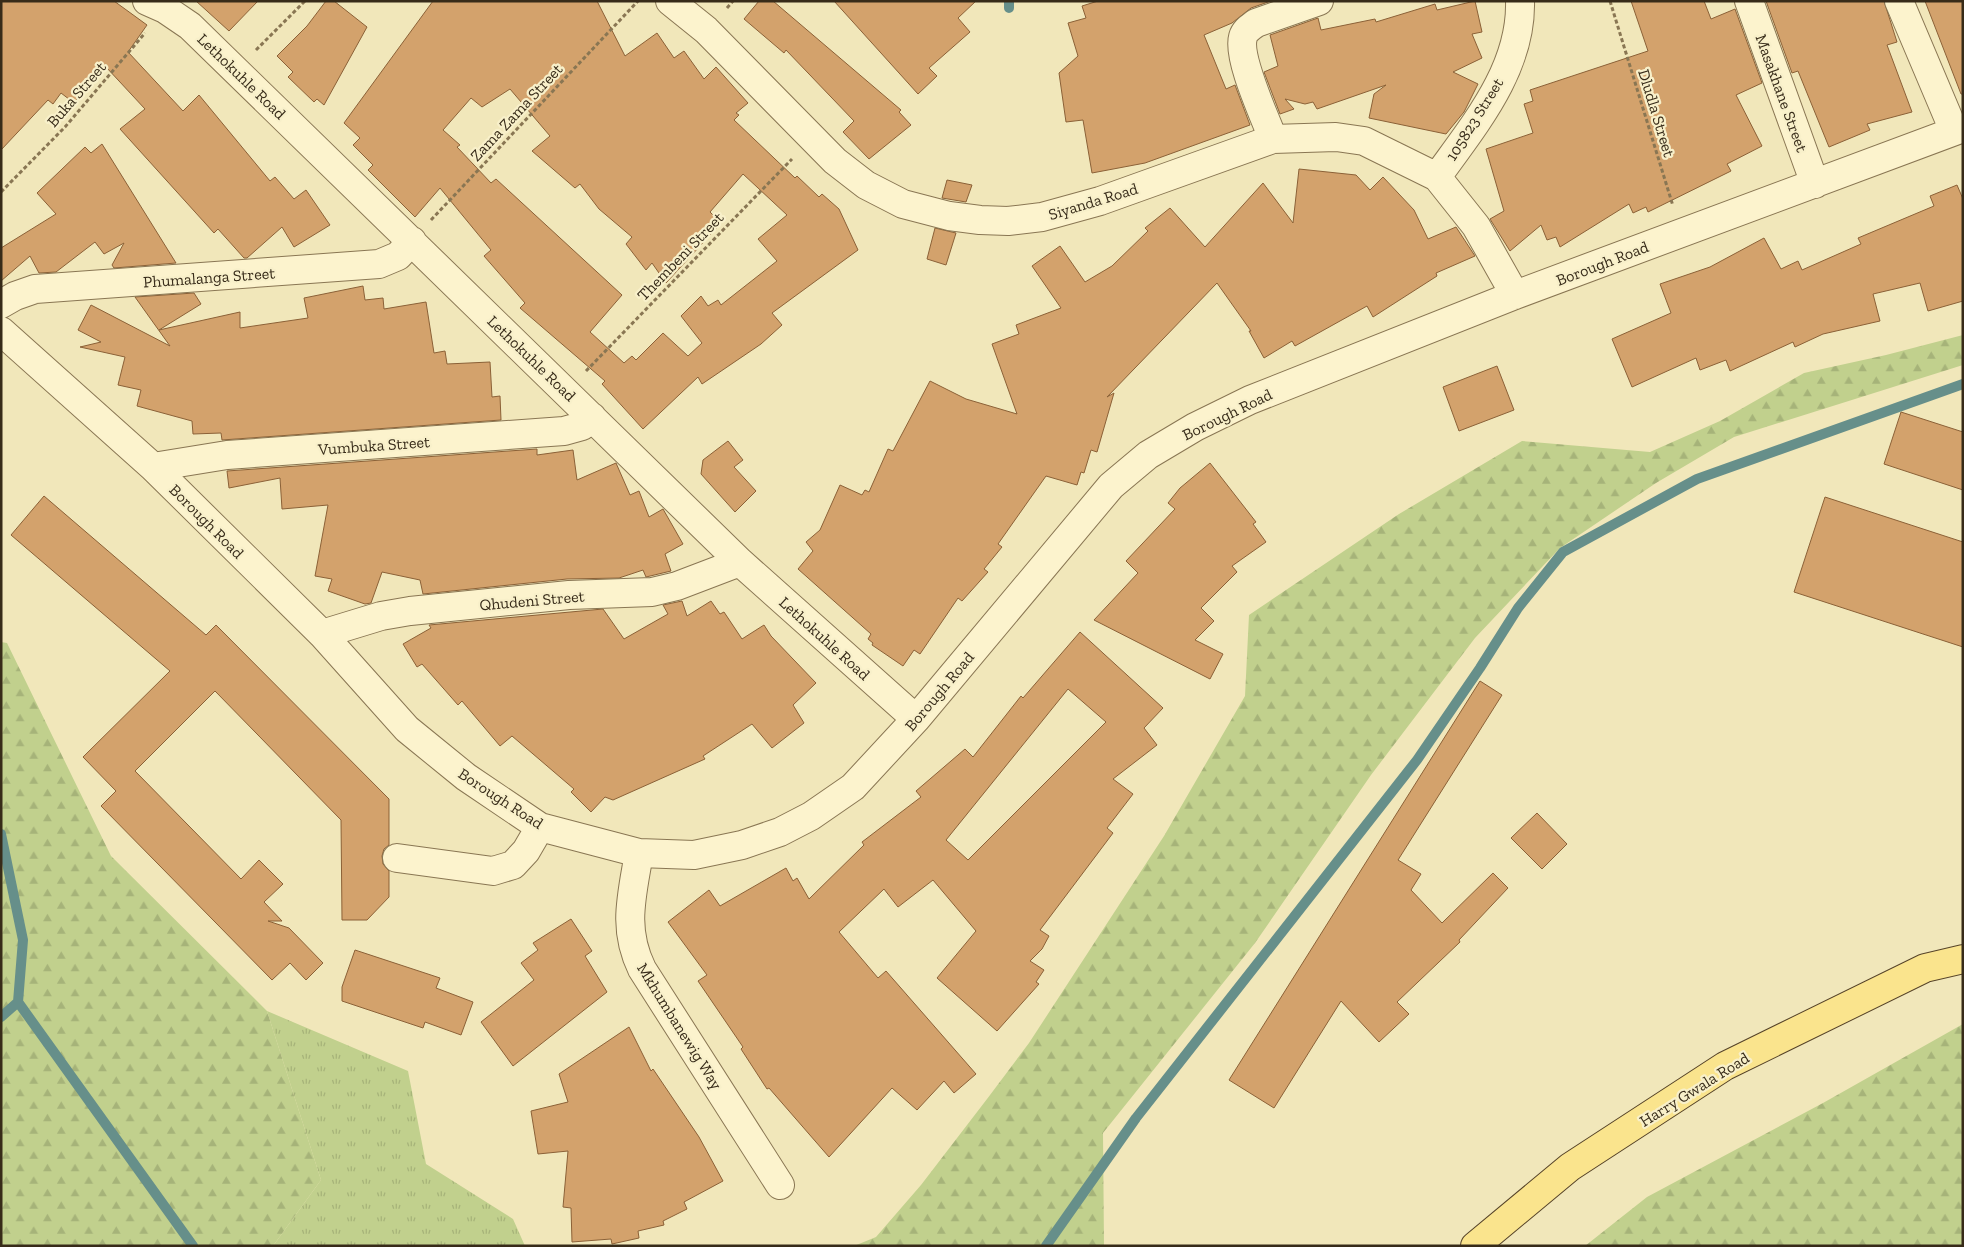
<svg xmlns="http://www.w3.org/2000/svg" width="1964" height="1247" viewBox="0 0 1964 1247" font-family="'Zilla Slab',serif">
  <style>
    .grass { fill: url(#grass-tufts) }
    .forest { fill: url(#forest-firs) }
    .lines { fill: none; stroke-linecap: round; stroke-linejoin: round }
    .stream { stroke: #668f8a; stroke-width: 10 }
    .building { fill: #d3a26c; stroke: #8b6137; fill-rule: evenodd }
    .minor-casing { stroke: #897653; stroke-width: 30 }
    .major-casing { stroke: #564328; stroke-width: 30 }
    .path { stroke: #897653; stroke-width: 3; stroke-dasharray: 4 2.5; stroke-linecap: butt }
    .minor { stroke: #fcf3cd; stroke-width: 28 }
    .major { stroke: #fae48d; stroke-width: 28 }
    .labels { text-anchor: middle; stroke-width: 4.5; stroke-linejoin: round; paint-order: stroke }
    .street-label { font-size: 16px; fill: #372b19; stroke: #f8f0ca }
  </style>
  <defs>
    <pattern id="grass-tufts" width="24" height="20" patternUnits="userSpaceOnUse" patternTransform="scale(1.25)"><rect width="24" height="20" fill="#c1d08d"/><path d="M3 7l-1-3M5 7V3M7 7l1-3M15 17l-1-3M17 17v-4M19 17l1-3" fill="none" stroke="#a6b379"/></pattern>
    <pattern id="forest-firs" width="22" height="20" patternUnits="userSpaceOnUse" patternTransform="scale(1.25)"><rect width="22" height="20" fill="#c1d08d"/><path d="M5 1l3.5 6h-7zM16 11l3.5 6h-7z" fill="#a6b379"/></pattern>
  </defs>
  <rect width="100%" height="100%" fill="#f1e7ba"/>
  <path class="grass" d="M267 1011 408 1071 426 1164 513 1219 525 1246H273L321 1180Z"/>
  <path class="forest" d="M1963 335V365L1734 437 1656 483 1560 548 1475 638 1371 775 1255 943 1103 1133 1104 1246H854L876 1237 921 1185 987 1099 1029 1043 1164 836 1245 696 1249 615 1399 514 1522 441 1650 452 1720 421 1804 373 1886 355Z
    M1 642 7 643 111 856 267 1011 321 1180 273 1246H1Z
    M1963 1024V1246H1585L1647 1197 1823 1103Z"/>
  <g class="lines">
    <path class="stream" d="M1009 1V8
      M1 834 23 940 18 1002
      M1 1017 18 1002 193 1246
      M1046 1246 1136 1118 1417 760 1480 668 1518 608 1563 552 1697 479 1963 384"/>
  </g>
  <path class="building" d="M1 1H114L147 25 128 52 183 111 199 95 270 181 275 177 294 199 306 190 330 225 294 247 282 227 247 258H244L218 229 214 233 120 129 145 109 106 67 97 78 94 76 74 103 61 93 53 104 48 100 1 150Z
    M196 1H258L229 31Z
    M326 1H334L367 27 324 105 317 99 314 102 288 77 293 72 277 56 307 26Z
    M433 1H597L625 56 657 33 674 58 684 51 704 79 716 67 748 103 736 113 739 115 734 120 795 178 797 176 819 197 822 194 839 209 858 250 772 313 782 325 761 344 702 384 698 377 643 429 602 384 605 381 520 308 525 303 484 256 491 250 440 188 415 217 368 170 373 165 353 145 360 138 344 123ZM510 89 550 136 532 151 575 188 580 184 599 209 632 237 626 244 646 270 652 263 666 283 721 223 710 212 743 174 787 215 758 239 777 261 721 305 718 300 708 306 701 296 681 316 702 343 688 356 663 333 636 360 632 356 624 363 590 332 622 295 496 179 491 183 457 147 460 145 443 130 471 98 482 107Z
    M759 1H773L901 110 899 112 911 125 869 159 843 132 854 121 786 50 784 53 744 19Z
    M834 1H976L958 18 970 32 929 68 937 76 918 94Z
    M1098 1H1271L1251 8 1232 23 1204 35 1226 89 1235 85 1250 125 1145 163 1092 173 1083 120 1066 122 1059 73 1078 56 1068 23 1086 18 1082 6Z
    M1475 1 1482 32 1472 34 1482 58 1453 72 1478 84 1464 112 1446 134 1369 118 1374 94 1386 85 1317 109 1313 102 1305 104 1285 99 1294 109 1280 114 1264 72 1278 66 1270 35 1318 18 1321 30 1375 19 1376 22 1435 4 1437 10Z
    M1631 1H1704L1711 19 1735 9 1762 83 1736 95 1762 146 1727 164 1731 171 1648 212 1646 207 1633 213 1629 204 1560 247 1556 237 1547 240 1541 225 1510 251 1490 219 1504 211 1486 149 1533 133 1524 104 1533 101 1530 90 1648 51Z
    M1766 1H1884L1897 42 1887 45 1912 112 1867 124 1870 130 1829 147 1798 71 1792 73Z
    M1925 1H1963V94H1961Z
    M102 144 176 263 114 268 112 265 124 243 104 254 95 242 56 272 39 273 30 256 1 281V248L56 214 37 193 85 147 91 153Z
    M1299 169 1356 175 1370 190 1383 177 1414 210 1428 239 1456 227 1475 256 1436 273 1437 276 1373 317 1367 306 1295 346 1292 341 1264 358 1249 331H1251L1217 283 1107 397 1114 393 1097 452 1091 450 1084 473 1081 472 1077 485 1046 476 998 544 1002 547 984 569 988 572 962 601 958 598 920 654 914 650 903 666 872 645 873 643 868 639 871 634 798 569 813 551 806 542 820 530 840 485 862 495 865 490 869 492 888 449 893 451 930 381 966 399 1017 414 992 344 1019 334 1016 325 1061 308 1032 266 1060 246 1085 282 1112 266 1148 231 1145 228 1170 208 1205 247 1263 183 1293 223Z
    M947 180 972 185 966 202 942 198Z
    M1957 185 1963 199V301L1928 311 1920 283 1873 294 1880 321 1823 334 1795 347 1793 342 1730 371 1726 360 1700 370 1696 358 1632 387 1612 339 1671 313 1660 284 1710 267 1764 238 1781 269 1798 261 1802 270 1861 244 1858 238 1934 206 1930 196Z
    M935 228 956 233 946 265 927 259Z
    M363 286 365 300 383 298 384 309 426 302 434 353 445 351 447 364 490 362 492 397 500 396 501 420 222 440 221 433 193 434 192 421 137 406 141 390 118 385 125 357 80 347 101 342 78 330 91 305 170 346 135 297 194 293 201 304 159 330 240 312V328L308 318 304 298Z
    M1497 366 1514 410 1459 431 1443 387Z
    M1901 412 1963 432V490L1884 464Z
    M728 441 743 460 734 467 756 491 735 512 701 474 703 460Z
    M537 449V455L573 450 577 480 616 463 630 495 639 491 649 517 663 509 683 544 665 554 671 571 646 577 643 570 619 578 567 579 423 594 420 580 382 572 371 603 365 604 328 591 332 579 315 576 328 505 282 509 280 478 229 488 227 471Z
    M1210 463 1256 522 1253 524 1266 542 1232 566 1237 572 1201 608 1214 621 1195 640 1223 654 1210 679 1094 620 1138 573 1126 561 1175 509 1168 503 1180 488Z
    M44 496 206 635 216 625 389 799V845L384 849 382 856 383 864 389 871V897L367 920H342L341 820 215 691 135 771 241 879 259 860 283 884 264 902 282 921H268L289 928 323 963 306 980 290 963 272 980 101 806 116 791 83 757 170 671 11 535Z
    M1825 497 1963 542V647L1794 592Z
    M682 601 687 616 711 601 720 614 724 612 742 639 764 625 771 636 816 683 793 705 804 723 772 748 752 724 703 756 705 759 613 800 605 797 591 812 571 792 574 789 512 736 500 746 462 701 458 705 422 664 417 667 403 644 431 628 429 625 603 609 624 639 668 614 663 605Z
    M1080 632 1163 708 1144 728 1157 745 1113 779 1133 794 1107 828 1113 833 1040 930 1049 936 1042 949 1030 961 1044 970 1036 982 1039 984 997 1031 937 978 976 931 933 880 898 907 884 889 839 932 878 978 886 971 976 1074 954 1093 944 1081 917 1110 892 1088 829 1157 769 1088 767 1089 741 1049 743 1047 698 981 707 975 668 922 709 890 720 906 786 868 793 881 797 878 809 899 864 845 862 842 921 797 916 791 965 749 973 757 1021 696 1023 698ZM1068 689 1106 722 968 860 946 840Z
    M1480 681 1502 695 1398 860 1421 874 1411 890 1442 923 1493 873 1508 888 1459 940 1460 942 1397 1002 1409 1014 1379 1042 1341 1001 1274 1108 1229 1080Z
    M1537 813 1567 844 1542 869 1511 838Z
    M571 919 592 951 585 956 607 992 513 1066 481 1022 534 980 521 963 538 950 533 943Z
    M355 950 440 978 436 988 473 1002 461 1035 425 1022 423 1028 342 1001V987Z
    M629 1027 651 1071 653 1069 699 1137 723 1181 684 1202 687 1209 663 1221 664 1225 638 1231 639 1238 612 1244 611 1239 572 1242 571 1208 563 1207 568 1151 538 1154 531 1111 568 1102 559 1074Z"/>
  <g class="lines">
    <g class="minor-casing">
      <path id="minor" d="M147 1 165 9 190 26 740 562 916 719
        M670 1 706 30 835 161 866 185 903 204 949 216 980 220 1008 221 1042 217 1100 201 1273 139 1336 137 1364 141 1437 177 1476 226 1515 295
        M1749 1 1815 184
        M1899 1 1954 131
        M1273 139C1265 117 1237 58 1243 37 1245 30 1251 27 1256 23L1319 1
        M1437 177C1474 125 1522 69 1520 1
        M1 304 15 296 35 289 379 264 398 256 412 241
        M1 331 153 467 322 634 407 729 466 777 540 827 639 853 694 855 742 845 780 832 811 816 853 787 916 719 1111 486 1148 455 1195 427 1250 400 1515 295 1963 128
        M153 467 227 455 564 431 582 426 592 417
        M322 634 381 616 410 611 569 595 652 592 677 586 740 562
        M639 853C632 896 622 928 642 969L780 1185
        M397 858 493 871 513 865 526 851 540 827"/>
    </g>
    <g class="major-casing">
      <path id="major" d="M1475 1246 1570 1167 1725 1066 1925 968 1963 959"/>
    </g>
    <path class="path" d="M1610 1 1673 206
      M727 8 733 1
      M256 50 305 1
      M1 192 65 127 145 33
      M431 220 638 1
      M586 371 792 159"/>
    <use href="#minor" class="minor"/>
    <use href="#major" class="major"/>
  </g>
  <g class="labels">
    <g class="street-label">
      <text transform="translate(242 76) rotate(44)" y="6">Lethokuhle Road</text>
      <text transform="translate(1782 93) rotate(70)" y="6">Masakhane Street</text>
      <text transform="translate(76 94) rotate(-49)" y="6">Buka Street</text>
      <text transform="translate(516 112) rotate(-47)" y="6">Zama Zama Street</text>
      <text transform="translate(1657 113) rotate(73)" y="6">Dludla Street</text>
      <text transform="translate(1474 119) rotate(-58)" y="6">105823 Street</text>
      <text transform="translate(1093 201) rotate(-17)" y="6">Siyanda Road</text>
      <text transform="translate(680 256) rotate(-46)" y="6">Thembeni Street</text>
      <text transform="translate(1602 263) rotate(-21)" y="6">Borough Road</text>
      <text transform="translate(209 277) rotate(-4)" y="6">Phumalanga Street</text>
      <text transform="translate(532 358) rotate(44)" y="6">Lethokuhle Road</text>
      <text transform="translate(1227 414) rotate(-26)" y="6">Borough Road</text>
      <text transform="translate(374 445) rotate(-4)" y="6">Vumbuka Street</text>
      <text transform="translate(207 521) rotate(45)" y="6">Borough Road</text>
      <text transform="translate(532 600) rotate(-5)" y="6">Qhudeni Street</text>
      <text transform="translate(825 638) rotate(42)" y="6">Lethokuhle Road</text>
      <text transform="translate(939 691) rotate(-50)" y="6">Borough Road</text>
      <text transform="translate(501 798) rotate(33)" y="6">Borough Road</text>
      <text transform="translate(680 1026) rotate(58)" y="6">Mkhumbanewig Way</text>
      <text transform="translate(1694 1089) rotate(-32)" y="6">Harry Gwala Road</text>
    </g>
  </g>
  <rect width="1964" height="1247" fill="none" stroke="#372b19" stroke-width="5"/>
</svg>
